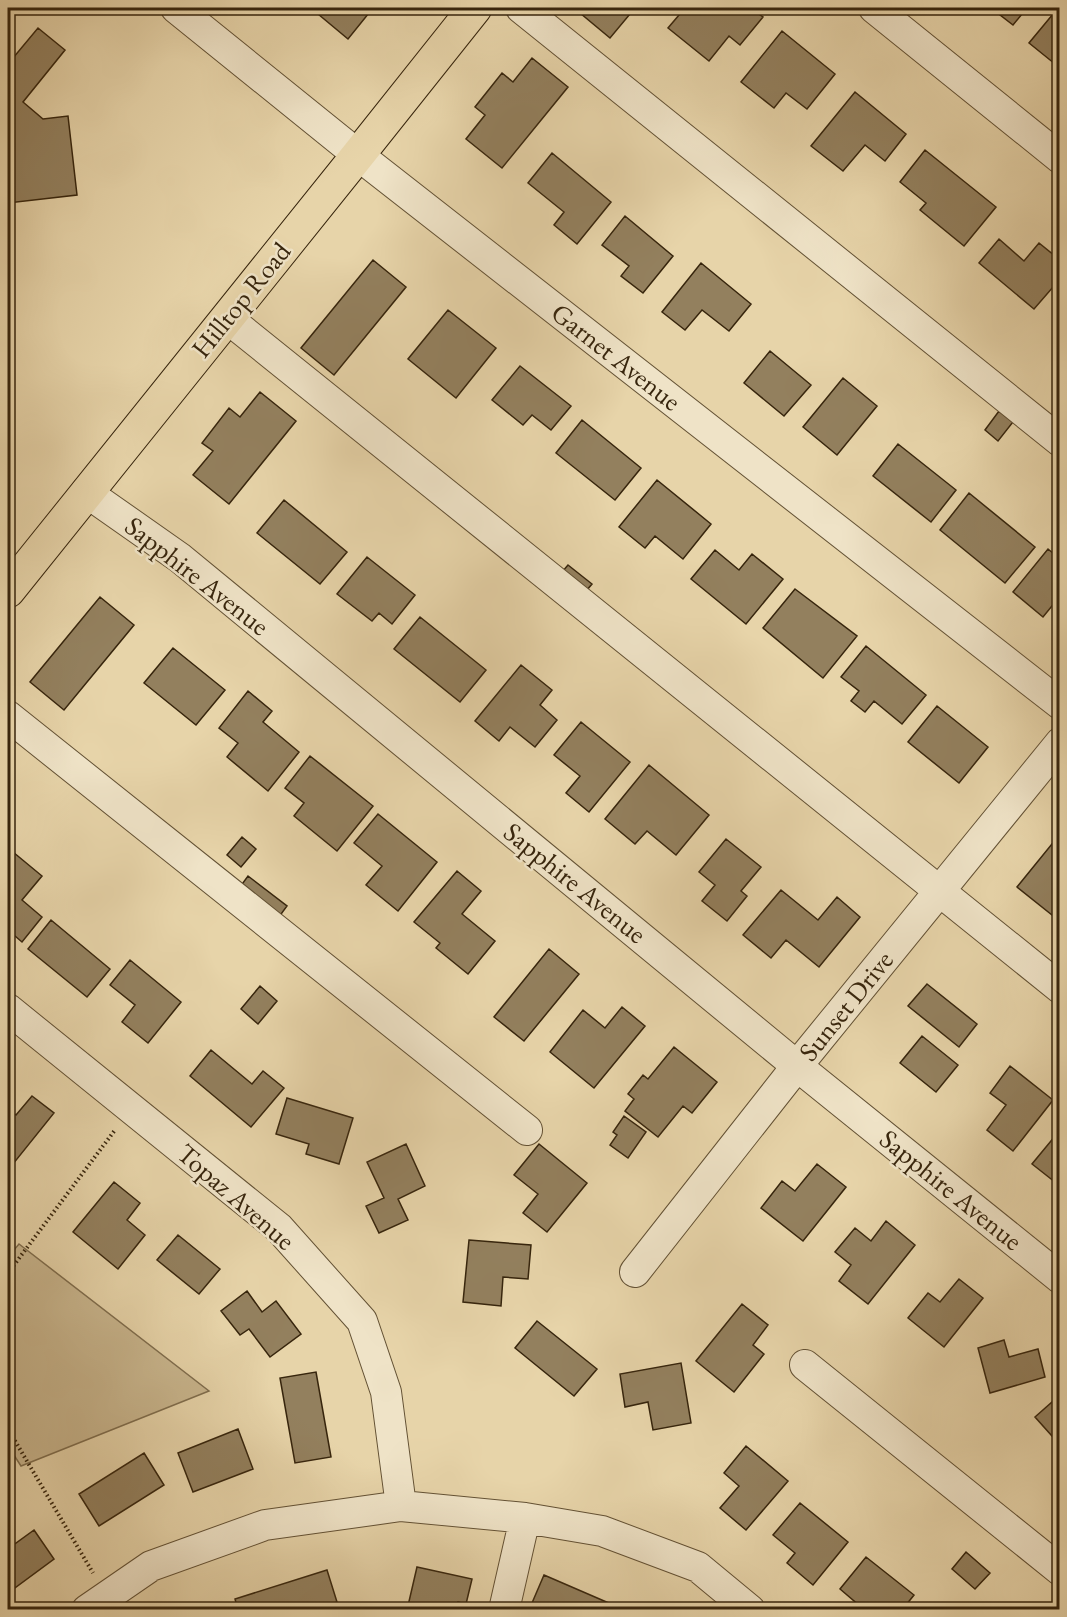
<svg xmlns="http://www.w3.org/2000/svg" width="1067" height="1617" viewBox="0 0 1067 1617" font-family="'EB Garamond',serif">
  <style>
    .green { fill: #c9b68e; stroke: #806e4e; stroke-width: 1.5 }
    .building { fill: #93805e; stroke: #37250d; stroke-width: 1.5 }
    .lines { fill: none; stroke-linecap: round; stroke-linejoin: round }
    .minor-casing { stroke: #635134; stroke-width: 32 }
    .major-casing { stroke: #37250d; stroke-width: 35 }
    .path { stroke: #37250d; stroke-width: 4; stroke-dasharray: 1.5 3; stroke-linecap: butt }
    .minor { stroke: #efe3c7; stroke-width: 30 }
    .major { stroke: #e7d4a9; stroke-width: 33 }
    .labels { text-anchor: middle; stroke-width: 5; stroke-linejoin: round; paint-order: stroke }
    .street-label { font-size: 27px; fill: #37250d; stroke: #efe3c7 }
  </style>
  <rect width="100%" height="100%" fill="#e7d4a9"/>
  <filter id="stains"><feTurbulence type="fractalNoise" baseFrequency=".00333" numOctaves="4"/><feColorMatrix values="0 0 0 0 .2 0 0 0 0 .09 0 0 0 0 .02 0 0 0 .5 -.17"/></filter>
  <radialGradient id="worn" r=".72"><stop offset=".6" stop-color="#630" stop-opacity="0"/><stop offset="1" stop-color="#630" stop-opacity=".3"/></radialGradient>
  <path class="green" d="M19 1244 209 1391 21 1466 8 1446V1257Z"/>
  <path class="building" d="M313 8H373L348 39 312 9Z
    M574 8H635L610 38Z
    M685 8H750L763 17 740 45 729 36 709 61 668 28Z
    M991 8H1027L1013 25Z
    M1058 8H1060V68L1029 43Z
    M38 28 65 50 23 102 43 119 68 116 77 195 8 203V64Z
    M782 31 835 74 807 109 786 93 774 108 741 82Z
    M532 58 568 87 502 168 466 139 485 115 475 107 502 73 513 82Z
    M855 92 906 134 885 161 865 145 843 171 811 146Z
    M925 150 996 207 964 246 920 210 926 203 900 182Z
    M552 153 611 202 577 244 554 225 564 212 528 183Z
    M625 216 673 256 643 293 621 276 629 266 602 245Z
    M999 239 1024 261 1039 243 1060 260V279L1034 309 979 263Z
    M373 260 406 287 334 375 301 348Z
    M701 263 751 304 729 331 702 310 685 330 662 312Z
    M448 310 496 348 456 398 408 359Z
    M770 351 811 385 784 416 744 383Z
    M520 366 571 406 551 430 532 415 523 425 492 400Z
    M843 378 877 406 837 455 803 427Z
    M260 392 296 421 229 504 193 475 213 451 202 443 229 408 240 417Z
    M999 411 1013 422 998 441 985 430Z
    M582 420 641 468 615 500 556 453Z
    M898 444 956 490 931 522 873 476Z
    M657 480 711 524 683 559 655 536 645 548 619 527Z
    M969 493 1035 547 1005 583 940 530Z
    M284 500 347 552 320 584 257 533Z
    M1048 549 1060 559V603L1056 601 1043 617 1013 592Z
    M715 550 739 570 752 554 783 579 746 624 691 579Z
    M367 557 415 595 392 624 379 613 372 621 337 594Z
    M568 565 592 584 581 597 557 578Z
    M795 589 857 636 823 678 763 628Z
    M100 597 134 625 64 710 30 682Z
    M420 617 486 670 460 702 394 649Z
    M866 646 926 695 902 724 874 701 865 712 851 701 859 691 841 677Z
    M173 648 225 690 196 725 144 683Z
    M521 665 552 690 540 705 557 720 535 747 510 727 499 741 475 721Z
    M248 691 272 711 263 722 299 752 268 791 227 757 238 743 219 728Z
    M937 706 988 747 959 783 908 742Z
    M581 722 630 762 589 812 566 793 580 776 554 755Z
    M310 756 373 806 337 851 294 816 304 803 285 788Z
    M649 765 709 815 676 855 647 831 635 844 605 819Z
    M378 814 437 862 398 911 366 885 382 866 354 843Z
    M242 837 256 849 241 867 227 855Z
    M726 839 761 867 741 891 747 896 727 921 702 901 715 885 699 872Z
    M1056 839 1060 842V906L1052 915 1017 887Z
    M13 852 42 876 22 900 42 917 22 942 8 930V860Z
    M457 871 481 891 462 914 495 941 468 974 436 948 440 943 414 922Z
    M248 876 287 906 276 921 237 891Z
    M781 890 818 920 837 897 860 917 819 967 786 940 771 958 743 935Z
    M51 920 110 969 87 997 28 949Z
    M549 949 579 974 524 1041 494 1017Z
    M130 960 181 1002 148 1043 122 1022 135 1005 110 985Z
    M927 984 977 1024 959 1047 908 1006Z
    M260 986 277 1001 258 1024 241 1009Z
    M622 1007 645 1026 594 1088 550 1052 583 1010 605 1028Z
    M922 1036 958 1065 936 1092 900 1063Z
    M674 1047 717 1082 692 1113 683 1106 658 1137 625 1111 634 1099 628 1094 643 1075 648 1079Z
    M211 1050 252 1084 263 1071 284 1088 251 1127 190 1076Z
    M1010 1066 1053 1100 1013 1151 987 1130 1006 1105 990 1093Z
    M32 1096 54 1113 9 1169 8 1168V1112L9 1110 16 1115Z
    M287 1098 353 1118 339 1164 306 1154 309 1144 276 1134Z
    M624 1116 646 1132 628 1158 610 1145 617 1135 613 1132Z
    M1060 1130V1186L1032 1164Z
    M406 1144 425 1186 398 1199 408 1220 379 1233 366 1206 384 1198 367 1162Z
    M539 1144 587 1183 547 1232 523 1213 538 1194 514 1175Z
    M817 1164 846 1187 803 1241 761 1208 782 1181 795 1191Z
    M114 1182 140 1203 127 1220 145 1235 118 1269 73 1232Z
    M886 1221 915 1245 868 1304 839 1281 851 1265 835 1252 855 1228 871 1241Z
    M178 1235 220 1269 199 1294 157 1260Z
    M469 1240 531 1245 528 1279 503 1277 501 1306 463 1302Z
    M959 1279 983 1298 944 1347 908 1318 928 1293 940 1302Z
    M247 1291 262 1312 276 1301 301 1334 270 1357 249 1329 240 1335 221 1311Z
    M742 1304 768 1325 753 1345 764 1354 734 1392 696 1361Z
    M537 1321 597 1369 574 1396 515 1348Z
    M1004 1340 1009 1357 1038 1349 1045 1377 990 1393 978 1348Z
    M681 1363 691 1423 653 1430 648 1402 625 1407 620 1374Z
    M316 1372 331 1457 295 1463 280 1378Z
    M1060 1395V1445L1035 1417Z
    M238 1429 253 1469 193 1492 178 1453Z
    M746 1446 788 1481 746 1530 720 1508 739 1486 724 1473Z
    M144 1453 164 1485 99 1526 79 1494Z
    M800 1503 848 1542 813 1585 787 1563 795 1553 773 1535Z
    M34 1530 54 1559 8 1593V1549Z
    M966 1552 990 1573 975 1589 952 1569Z
    M866 1557 914 1595 902 1610H859L861 1607 840 1589Z
    M417 1567 472 1579 466 1604 458 1602 456 1610H407Z
    M327 1570 337 1602 312 1610H238L235 1599Z
    M544 1575 625 1610H529Z"/>
  <g class="lines">
    <g class="minor-casing">
      <path id="minor" d="M176 8 358 155 1060 704
        M521 8 1060 441
        M874 8 1060 158
        M227 318 1060 988
        M86 492 180 558 797 1066 1060 1278
        M8 716 527 1130
        M8 1009 279 1228 362 1321 386 1392 401 1506
        M635 1272 797 1066 1060 743
        M805 1365 1060 1570
        M87 1610 151 1566 265 1525 401 1506 525 1518 602 1531 698 1567 750 1610
        M504 1610 525 1518"/>
    </g>
    <g class="major-casing">
      <path id="major" d="M8 591 358 155 475 8"/>
    </g>
    <path class="path" d="M8 1273 115 1130
      M8 1429 93 1573"/>
    <use href="#minor" class="minor"/>
    <use href="#major" class="major"/>
  </g>
  <g class="labels">
    <g class="street-label">
      <text transform="translate(241 300) rotate(-51)" y="9">Hilltop Road</text>
      <text transform="translate(616 357) rotate(38)" y="9">Garnet Avenue</text>
      <text transform="translate(197 576) rotate(38)" y="9">Sapphire Avenue</text>
      <text transform="translate(575 883) rotate(39)" y="9">Sapphire Avenue</text>
      <text transform="translate(846 1006) rotate(-51)" y="9">Sunset Drive</text>
      <text transform="translate(951 1190) rotate(39)" y="9">Sapphire Avenue</text>
      <text transform="translate(236 1197) rotate(41)" y="9">Topaz Avenue</text>
    </g>
  </g>
  <rect width="1067" height="1617" fill="none" stroke="#e7d4a9" stroke-width="30"/>
  <rect x="9" y="9" width="1049" height="1599" fill="none" stroke="#37250d" stroke-width="3"/>
  <rect x="15" y="15" width="1037" height="1587" fill="none" stroke="#37250d" stroke-width="1.5"/>
  <rect width="100%" height="100%" filter="url(#stains)"/>
  <rect width="100%" height="100%" fill="url(#worn)"/>
</svg>
